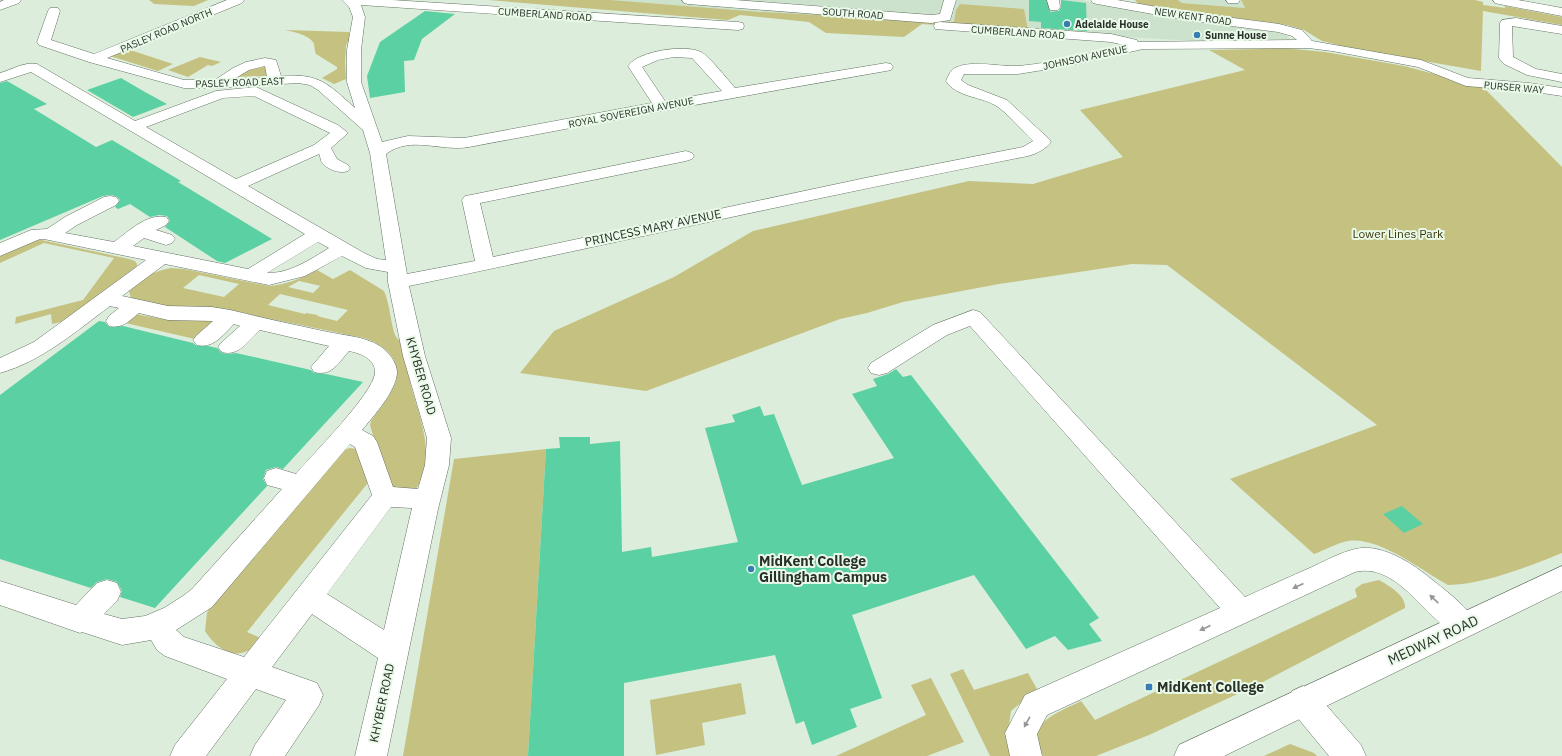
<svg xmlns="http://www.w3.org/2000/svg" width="1562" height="756" viewBox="0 0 1562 756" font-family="'IBM Plex Sans',sans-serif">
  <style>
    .built { fill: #cde2cc }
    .green { fill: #c5c180; fill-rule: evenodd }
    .building { fill: #5bd0a2 }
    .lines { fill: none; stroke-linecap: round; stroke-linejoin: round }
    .minor-casing { stroke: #647263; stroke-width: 1 }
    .major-casing { stroke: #647263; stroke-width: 1 }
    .minor { fill: #fff; fill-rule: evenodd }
    .major { fill: #fff; fill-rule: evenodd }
    .oneway { fill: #949894 }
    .poi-dot { fill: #367eb3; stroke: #eafae9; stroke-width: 1.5 }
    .labels { text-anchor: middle; stroke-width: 4; stroke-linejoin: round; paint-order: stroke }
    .far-street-label { font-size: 10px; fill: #2a312a; stroke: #eafae9 }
    .far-poi-label { font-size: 10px; font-weight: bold; fill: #2a312a; stroke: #eafae9; text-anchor: start }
    .street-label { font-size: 12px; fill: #2a312a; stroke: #eafae9 }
    .park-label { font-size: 12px; fill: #3c390d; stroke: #eafae9 }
    .near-poi-label { font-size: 14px; font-weight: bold; fill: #2a312a; stroke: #eafae9; text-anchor: start }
    .near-street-label { font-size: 14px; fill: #2a312a; stroke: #eafae9 }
  </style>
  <rect width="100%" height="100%" fill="#dceddc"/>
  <path class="built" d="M570 0H1041L1040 9 1062 11V0H1081L1164 17 1270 31 1286 35 1292 41 1240 44 676 9Z
    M1178 0H1240L1245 8 1182 3Z"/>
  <path class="green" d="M149 0H208L194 6 154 4Z
    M488 0H610L760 12 954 22 956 10 960 4 1024 9 1028 30 922 24 904 37 826 33 809 22 740 15 728 20Z
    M1135 0H1178L1182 3 1245 8 1241 0H1475L1483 2V5L1505 8V6L1562 17V25L1483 11 1481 71 1338 46V45L1322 41 1304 30 1287 25 1200 14 1139 5Z
    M285 30 349 32 350 38 346 45 345 63 346 79 334 84 322 78 337 69V67L316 54C314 50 315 45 313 42 307 34 293 32 285 30Z
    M1240 44 1325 52 1404 66 1483 87 1562 167V553C1530 566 1482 585 1448 585 1422 571 1379 536 1348 541 1337 543 1325 550 1314 554L1230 479 1377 425 1167 265 1132 264 999 284 903 302 867 313 840 319 646 391 520 373 554 331 674 277 753 231 969 181 1033 184 1123 157 1080 110 1245 70 1209 50 1261 49Z
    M124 48 173 64 158 71 110 56Z
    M200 57 221 62 212 66 208 65 188 77 168 70Z
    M257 65H264L269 74 266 76 235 77Z
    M37 239 129 259 135 261 137 264 136 269 69 320 52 324 51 314 15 324 16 317 83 300 114 258 44 243 0 263V254Z
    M171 268 184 269 269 286C286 285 302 278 317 270L333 279 350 270 384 291C390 304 390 321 395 335 397 339 401 341 402 344 408 357 408 373 411 386 420 419 437 457 416 489L388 488 370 425 371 421C379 409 392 395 396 381 402 358 382 344 364 338L223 309H180L131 298 129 291C139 278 155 271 171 268ZM199 275 239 284 224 297 183 288ZM299 281 321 286H320L313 293 288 287ZM280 294 348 310 337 321 317 316 318 315 306 313 305 314 268 305Z
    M135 314 168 320 200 319 217 322 199 340 121 322Z
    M350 448 357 449 367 479V484L247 632 263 639C258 644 252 650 245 652 229 658 213 644 205 631L207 613 215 598 344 450Z
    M546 449 528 756H403L454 459Z
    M1379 580C1389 586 1406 595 1405 608L1261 683 1149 735 1096 756H1043C1024 722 1056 714 1081 701L1095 720 1357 597 1355 589 1362 584Z
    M963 669 974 690 1028 673 1037 689 1011 711 1007 739 1012 756H990L950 674Z
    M931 678 964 742 927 756H836L926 715 911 685Z
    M741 683 746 714 702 723 705 745 656 755 650 700Z
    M1290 744 1314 753 1317 756H1264Z"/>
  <path class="building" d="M1029 0H1046L1050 12 1059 11 1061 7V0L1086 3 1087 31 1041 28V22L1029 21Z
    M425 11 455 14 422 39 414 60 404 61 405 92 370 98 367 76 380 42Z
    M121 78 145 92 167 104 133 117 87 90Z
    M7 81 47 104 34 109 96 147 112 140 181 181 178 182 272 239 225 263 217 261 165 227 170 221 167 216 159 215 150 217 130 204 118 209 115 207 120 200 116 196 110 195 103 196 0 240V83Z
    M99 321 105 322 109 327 123 326 193 343 197 346H208L217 348 222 353 228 354 236 353 311 370 314 373 326 374 363 382 283 469 276 467 266 470 263 479 267 486 155 608 120 597 122 591 117 582 107 579 97 582 91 588 0 559V395Z
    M896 369 903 377 911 375 1099 618 1089 624 1102 641 1068 650 1055 636 1026 649 974 575 852 615 882 698 850 709 857 727 812 745 804 721 796 724 775 655 624 683V756H528L546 449 560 448 559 437H590V444L620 441 622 552 651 547 652 557 738 542 705 428 735 422 732 415 760 406 764 416 774 414 802 485 894 458 852 394 877 386 873 379 888 374Z
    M1402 506 1423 524 1404 533 1383 514Z"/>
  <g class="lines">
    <g class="minor-casing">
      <path id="minor" d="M4 0H21L19 3 0 10V2Z
        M227 0H244L242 3 107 58 184 80H215L233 68 246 62 265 58 276 60 281 76C320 73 328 84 355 108L347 82V50L353 17 349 7 342 0H392L738 22 743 23 744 26 743 29 738 30 361 5 365 17 361 50V82L382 142 408 136 464 138 652 103 628 66C638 51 685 44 701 52 708 55 729 81 735 88L886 63 891 64 893 67 891 70 886 71C746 95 608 121 469 147 441 152 411 135 386 154L407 274 475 261 462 200 465 196 471 195 686 151 692 153 694 156 692 159 686 161 480 203 493 257 870 177 1023 147 1033 141C1022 130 1010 116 998 107 982 96 957 98 946 81 948 76 951 69 957 67 973 60 1000 67 1018 66 1054 63 1090 53 1124 45L1111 42 935 29 934 26 935 23 940 22 1111 34 1137 40 1138 42 1297 40 1292 36 1278 32 1186 20 1097 4 1093 3 1091 0H1117L1186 12 1279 24 1302 30 1312 41 1421 60 1468 78 1529 83 1562 88V96L1529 91 1466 86 1418 67 1332 51 1308 48 1143 49 1062 67 1018 74H964L961 80 968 85 1007 100 1049 139 1051 142C1046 149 1036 154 1028 156 821 196 615 243 409 286L425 356 451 438 449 465 438 509 387 756H355L378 658 312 614 272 667 317 683 323 695 319 705 285 756H250L255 745 286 700 256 689 206 756H170L175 745 227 679 165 656 157 650 151 640 122 645 82 632 80 633 0 605V581L76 605 97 583 107 580 117 583 121 592 117 601 104 614 122 619 145 616 164 608 183 596 192 589 282 489 267 485 264 478 267 471 276 468 296 474C312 455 373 394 375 373 376 359 360 353 349 351 339 362 332 377 314 372L311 367 329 346 260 330C248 341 238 357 222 352L218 347 222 342 240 326 234 324C223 335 213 349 197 345L193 340 197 335 213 321 168 320 139 313C129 321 122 329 109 326L106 321 109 316 119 308 110 306C75 332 42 361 0 373V358L34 342 146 260 44 239H40L0 256V243L31 230 47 229 65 217 104 197 110 196 116 197 119 201 116 205 77 225 65 233 114 242C128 232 147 213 166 217L169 221 166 225 156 230 172 235 175 239 172 243 166 245 144 238 133 246 248 269 305 234 31 72 0 82V73C11 70 26 61 37 64L135 121 216 91 256 87 338 125 348 133 331 148 337 159 348 165 350 168 348 171C340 174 329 170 323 164 320 161 321 157 319 154L248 186 364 253 377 259 386 260 370 153 363 130 318 90 310 85 298 83 219 88H184L89 62 39 45 37 42 48 11 50 8H58L60 11 51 40 94 54ZM674 57 692 58 722 91 665 101 642 67 658 60ZM265 66 267 77 234 79 249 70ZM254 96 330 133 314 145 236 179 146 127 223 98ZM318 242 329 248C311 259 289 274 267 273ZM342 256 366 268 388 272V282L403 356 427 438 425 465 418 489 393 487 377 442 373 436 362 430C373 417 398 389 397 371 396 359 383 346 372 342 358 336 342 335 328 332 295 325 263 318 230 310L212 307 168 306 122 296 165 264 269 285 305 276ZM350 444 355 447 372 495 244 657 184 637 176 630 212 607ZM391 507 412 508 384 630 327 594Z
        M682 0H735L931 15 940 14 944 0H956L950 20 931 23 688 4 684 3Z
        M1047 0H1059L1060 7 1058 10H1050Z
        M1226 0H1240L1238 3H1228Z
        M1516 18 1562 26V34L1512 26 1513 57 1536 69 1562 74V82L1527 75 1504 64 1499 58 1500 23 1502 20Z
        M973 310 980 312 1245 597C1267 587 1289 577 1312 567 1327 560 1352 546 1369 548 1393 550 1417 567 1435 582 1450 594 1469 608 1477 625L1473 634 1463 638C1428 625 1399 561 1355 572L1047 715 1037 734 1042 756H1010L1005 733 1025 695 1220 608 970 326 947 335 887 373 879 375 871 373 868 368 871 363 933 325Z
        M1303 686 1314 691 1361 745 1366 756H1329L1292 711 1288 701 1292 691Z"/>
    </g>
    <g class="major-casing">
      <path id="major" d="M1493 0H1518L1562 8V16L1499 4 1495 3Z
        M1562 566V591L1224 756H1174L1179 745Z"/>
    </g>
    <use href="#minor" class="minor"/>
    <use href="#major" class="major"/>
  </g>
  <defs><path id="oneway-solid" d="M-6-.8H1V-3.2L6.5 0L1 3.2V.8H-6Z"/></defs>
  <g class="oneway">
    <use href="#oneway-solid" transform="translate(1298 586) rotate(156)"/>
    <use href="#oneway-solid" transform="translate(1434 599) rotate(-137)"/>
    <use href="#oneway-solid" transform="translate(1205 628) rotate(155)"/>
    <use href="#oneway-solid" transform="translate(1027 722) rotate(119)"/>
  </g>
  <g class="poi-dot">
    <circle cx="1067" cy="24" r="4"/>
    <circle cx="1197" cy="35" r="4"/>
    <circle cx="751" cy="569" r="4"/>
    <rect x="1145" y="683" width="8" height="8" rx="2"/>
  </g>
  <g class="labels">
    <g class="far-street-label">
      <text transform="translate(853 13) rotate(4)" y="4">SOUTH ROAD</text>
      <text transform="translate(545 14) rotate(4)" y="4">CUMBERLAND ROAD</text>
      <text transform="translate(1193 16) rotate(8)" y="4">NEW KENT ROAD</text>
      <text transform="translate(166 30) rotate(-23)" y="4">PASLEY ROAD NORTH</text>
      <text transform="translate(1018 32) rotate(4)" y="4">CUMBERLAND ROAD</text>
      <text transform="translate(1085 57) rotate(-12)" y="4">JOHNSON AVENUE</text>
      <text transform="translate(240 82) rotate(-2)" y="4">PASLEY ROAD EAST</text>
      <text transform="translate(1514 87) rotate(5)" y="4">PURSER WAY</text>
      <text transform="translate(631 112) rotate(-11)" y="4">ROYAL SOVEREIGN AVENUE</text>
    </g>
    <g class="far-poi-label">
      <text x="1075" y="28">Adelaide House</text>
      <text x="1205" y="39">Sunne House</text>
    </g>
    <g class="street-label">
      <text transform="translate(653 228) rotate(-12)" y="4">PRINCESS MARY AVENUE</text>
      <text transform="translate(421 376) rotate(74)" y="4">KHYBER ROAD</text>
      <text transform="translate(382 703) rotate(-78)" y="4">KHYBER ROAD</text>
    </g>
    <g class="park-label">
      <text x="1398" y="238">Lower Lines Park</text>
    </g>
    <g class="near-poi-label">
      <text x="759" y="566">MidKent College<tspan x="759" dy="16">Gillingham Campus</tspan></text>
      <text x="1157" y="692">MidKent College</text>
    </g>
    <g class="near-street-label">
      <text transform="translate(1433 640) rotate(-25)" y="5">MEDWAY ROAD</text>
    </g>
  </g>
</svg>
